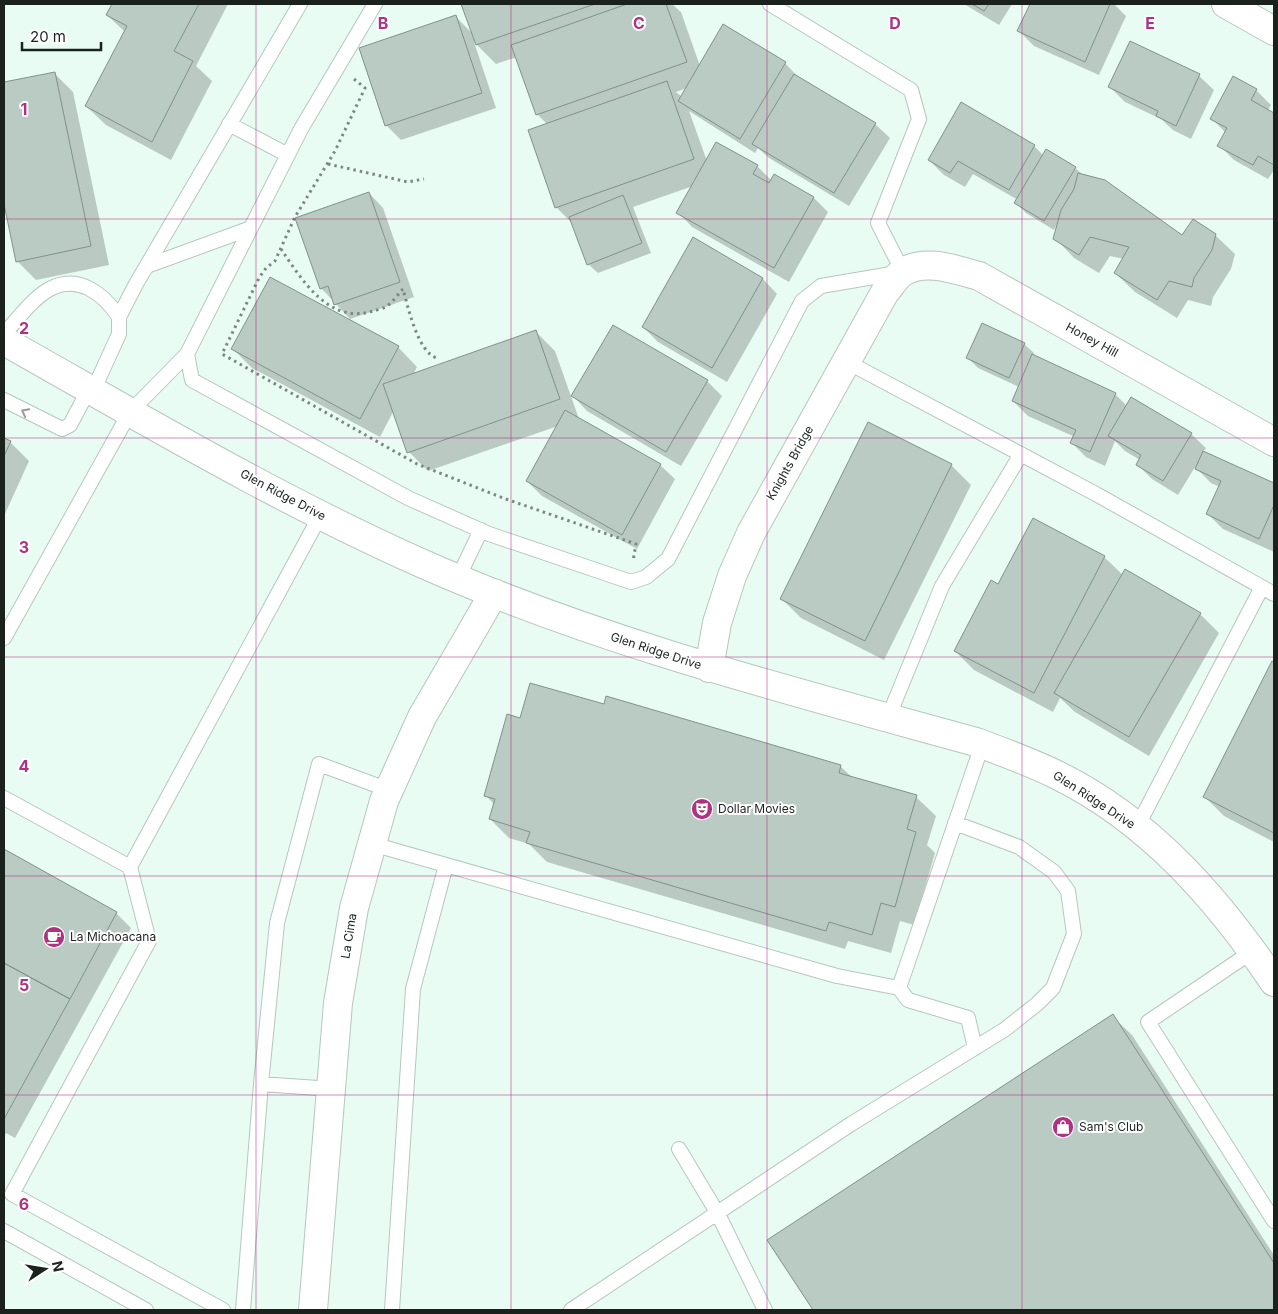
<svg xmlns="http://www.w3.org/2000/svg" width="1278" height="1314" viewBox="0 0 1278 1314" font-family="Inter,sans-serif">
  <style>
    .shadow { fill: #0003; fill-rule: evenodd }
    .building { fill: #b9cbc2; stroke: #81928a }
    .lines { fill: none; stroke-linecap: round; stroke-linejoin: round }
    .lane-casing { stroke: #b5c7be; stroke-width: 16 }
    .street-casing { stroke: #b5c7be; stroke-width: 30 }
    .path { stroke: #7b8882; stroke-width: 3; stroke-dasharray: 2.5 4; stroke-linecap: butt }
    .lane { stroke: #fff; stroke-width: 14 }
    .street { stroke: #fff; stroke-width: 28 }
    .oneway { stroke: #989c9a }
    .grid { fill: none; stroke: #af3282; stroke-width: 1; stroke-opacity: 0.55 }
    .labels { text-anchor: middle; stroke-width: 4; stroke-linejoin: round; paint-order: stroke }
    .street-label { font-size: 12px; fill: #1b221e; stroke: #fff }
    .poi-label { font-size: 12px; fill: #1b221e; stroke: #fff; text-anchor: start }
    .grid-label { font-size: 16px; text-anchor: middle; font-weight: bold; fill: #af3282; stroke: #fff; stroke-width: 4; stroke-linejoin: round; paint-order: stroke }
  </style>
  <rect width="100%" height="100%" fill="#e9fcf3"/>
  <path class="shadow" d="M113 4H228L196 66 212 81 171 160 106 125 86 106 125 32 107 15Z
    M463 4H672L681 12 700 66 785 63 799 78 875 124 890 138 849 206 769 158 758 148 755 153 689 111 707 161 757 166 772 181 814 198 828 212 789 282 692 227 678 212 693 186 633 207 651 253 598 273 588 264 573 224 556 207 547 124 537 114 517 57 496 64 474 42 496 108 401 140 386 125 456 17 473 34ZM687 88 682 97 676 92Z
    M964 4H1012L999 25Z
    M1031 4H1114L1126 16 1099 75 1034 46 1019 31Z
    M1131 43 1199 76 1214 90 1191 139 1173 130 1161 119 1125 102 1110 87Z
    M54 73 73 92 109 265 36 280 17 261 4 198V84Z
    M1234 78 1256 90 1271 105 1268 110 1274 114V170L1268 179 1234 160 1219 145 1226 133 1212 119Z
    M1034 146 1044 156 1075 168 1083 175 1182 237 1215 235 1235 254 1231 269 1213 297 1211 306 1188 300 1177 318 1135 292 1115 273 1124 259 1110 256 1099 273 1074 258 1055 238 1057 224 1054 230 1026 213 1016 203 1018 200 973 174 965 187 944 175 929 160Z
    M369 193 383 208 414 297 350 319 321 288Z
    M693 239 763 279 777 294 727 382 658 342 643 327Z
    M613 327 707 381 722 396 681 466 587 411 573 396Z
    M536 332 555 351 579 419 660 465 675 479 637 549 542 496 527 481 558 426 428 471 409 452 394 410 380 437 252 368 233 349 398 347 417 367 413 375Z
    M1024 344 1034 353 1033 356 1115 394 1127 406 1191 434 1206 448 1203 452 1274 485V552L1223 529 1208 514 1220 487 1211 483 1195 467 1178 495 1152 479 1137 464 1140 460 1125 451 1115 441 1105 466 1086 457 1072 443 1075 437 1028 416 1013 401 1019 387 978 368 968 358Z
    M4 439 10 442 29 461 4 516Z
    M951 465 971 485 884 660 801 618 782 599Z
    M1104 557 1123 575 1200 614 1219 633 1149 756 1075 712 1060 698 1053 712 974 670 955 651Z
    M1272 663 1274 664V842L1224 816 1205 797Z
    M605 706 840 766 853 778 916 797 936 816 927 845 935 853 914 925 900 921 891 953 848 941 845 949 547 862 529 844 509 838 490 819 494 804 485 795 521 719Z
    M4 851 116 913 131 928 15 1138 6 1133 4 1138Z
    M1112 1016 1132 1035 1274 1255V1310H814L769 1240Z"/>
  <path class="building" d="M112 4H199L174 51 193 61 152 142 85 106 127 26 106 15Z
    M461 4H595L476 45Z
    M627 4H666L687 62 536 115 511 45Z
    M972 4H989L984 11Z
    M1030 4H1110L1085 62 1017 31Z
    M456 15 482 93 385 126 359 48Z
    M723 24 786 62 740 139 678 101Z
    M1130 41 1200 74 1176 126 1156 116 1158 111 1108 87Z
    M55 72 91 246 16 262 4 204V82Z
    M794 74 876 123 834 193 752 144Z
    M1233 76 1257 89 1251 100 1274 113V165L1258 156 1253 165 1217 146 1227 128 1210 119Z
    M667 81 694 159 555 208 528 130Z
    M961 102 1035 145 1009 190 958 161 950 173 928 160Z
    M716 142 758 165 753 174 769 183 774 174 814 197 774 268 676 213Z
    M1046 149 1076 167 1044 221 1014 203Z
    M1078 173 1105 180 1182 235 1193 219 1216 234 1212 250 1194 278 1192 287 1169 281 1157 300 1114 273 1129 247 1090 237 1079 255 1053 239 1061 210 1074 189Z
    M369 192 400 282 334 305 328 286 320 289 295 218Z
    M623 195 642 243 587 265 569 217Z
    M693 237 763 278 712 368 642 327Z
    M270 277 399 346 360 419 231 349Z
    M982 323 1025 343 1009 378 966 358Z
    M613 325 708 380 666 452 571 396Z
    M536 330 560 399 407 453 383 384Z
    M1032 354 1116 393 1090 452 1070 443 1076 430 1012 401Z
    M1131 397 1192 433 1163 481 1136 465 1141 455 1108 436Z
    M565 410 661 464 622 535 526 481Z
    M868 422 952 464 865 641 780 599Z
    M4 438 11 441 4 456Z
    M1203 451 1274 483V505L1259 539 1206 514 1221 481 1195 469Z
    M1033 518 1105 556 1034 693 954 651 991 580 998 584Z
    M1125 569 1201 613 1129 737 1054 693Z
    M1272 661 1274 662V833L1203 797Z
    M530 683 604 704 606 696 841 765 839 773 917 795 907 829 916 832 895 907 881 903 872 935 829 922 826 931 526 843 530 832 489 819 495 799 484 796 507 714 520 718Z
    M4 849 117 912 70 999 4 963Z
    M4 963 70 999 4 1119Z
    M1113 1014 1274 1263V1310H813L767 1240Z"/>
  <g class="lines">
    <g class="lane-casing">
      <path id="lane" d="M375 4 301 129 187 354 192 380 408 498 489 534 631 582 646 577 668 559 802 301 821 286 903 272 878 223 919 119 911 90 770 4
        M229 124 288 155
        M147 266 251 228
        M4 334C17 320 31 300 48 290 77 273 103 293 119 317
        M847 362 1096 494 1274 594
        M93 391 119 334V317L136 284 300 4
        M4 400 62 429 70 425 89 389
        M458 578 481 530
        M4 638 130 412 187 354
        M888 718 942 586 1021 454
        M4 798 130 867 149 941 12 1194 223 1310
        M1137 827 1262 587
        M372 844 837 976 899 988 982 745
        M130 867 320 516
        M1253 951 1148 1022 1274 1221
        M899 988 908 1000 968 1018 975 1048
        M261 1084 332 1089
        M679 1149 718 1214 765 1310
        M4 1231 146 1310
        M243 1310 261 1084 277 923 319 764 389 790
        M392 1310 413 989 446 865
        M571 1310 851 1124 1004 1030 1037 1004 1053 988 1074 934 1068 891 1054 872 1019 847 955 823"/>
    </g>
    <g class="street-casing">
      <path id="street" d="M1226 4 1274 31
        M4 341C141 418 277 499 421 563 599 642 788 690 976 742 1003 752 1031 762 1057 775 1149 820 1217 898 1274 982
        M709 668 717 623 732 576 751 533 885 292C891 286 896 276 903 272 926 258 956 270 979 276L1274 442
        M313 1310 338 1003 354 908 384 801 422 717 494 593"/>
    </g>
    <path class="path" d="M354 79 365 88 335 151 295 217 275 261 266 268 259 278 222 354 417 464 503 498 636 544 633 561
      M328 164 408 182 424 179
      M281 249C302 280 329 325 373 311 377 310 383 309 387 306 393 302 398 294 403 289 408 307 418 353 437 358"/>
    <use href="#lane" class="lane"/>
    <use href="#street" class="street"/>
  </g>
  <defs><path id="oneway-chevron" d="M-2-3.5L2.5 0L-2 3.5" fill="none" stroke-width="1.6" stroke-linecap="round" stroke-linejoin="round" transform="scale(1.25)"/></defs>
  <use class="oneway" href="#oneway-chevron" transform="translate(25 412) rotate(-152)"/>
  <path class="grid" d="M256 4V1310M511 4V1310M767 4V1310M1022 4V1310M4 219H1274M4 438H1274M4 657H1274M4 876H1274M4 1095H1274"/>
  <defs>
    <g id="theatre-disc" transform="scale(1.125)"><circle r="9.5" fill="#af3282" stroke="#fff"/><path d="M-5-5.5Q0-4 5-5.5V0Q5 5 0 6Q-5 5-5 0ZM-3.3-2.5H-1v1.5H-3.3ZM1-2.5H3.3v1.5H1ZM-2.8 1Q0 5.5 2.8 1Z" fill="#fff"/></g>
    <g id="cafe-disc" transform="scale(1.125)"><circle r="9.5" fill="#af3282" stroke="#fff"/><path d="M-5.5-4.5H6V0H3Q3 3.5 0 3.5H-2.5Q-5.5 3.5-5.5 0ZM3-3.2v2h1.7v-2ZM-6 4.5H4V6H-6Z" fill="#fff"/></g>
    <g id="shop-disc" transform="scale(1.125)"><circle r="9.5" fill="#af3282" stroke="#fff"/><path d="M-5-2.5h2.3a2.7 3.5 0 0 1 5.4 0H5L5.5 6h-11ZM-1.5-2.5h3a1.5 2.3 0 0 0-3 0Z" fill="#fff"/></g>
  </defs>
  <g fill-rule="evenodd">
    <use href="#theatre-disc" x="702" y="809"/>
    <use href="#cafe-disc" x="54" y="937"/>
    <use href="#shop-disc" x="1063" y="1127"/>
  </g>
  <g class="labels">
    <g class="street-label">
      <text transform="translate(1092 340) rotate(29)" y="4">Honey Hill</text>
      <text transform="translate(790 463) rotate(-61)" y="4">Knights Bridge</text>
      <text transform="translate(283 495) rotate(28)" y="4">Glen Ridge Drive</text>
      <text transform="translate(656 651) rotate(18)" y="4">Glen Ridge Drive</text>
      <text transform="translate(1094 800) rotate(33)" y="4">Glen Ridge Drive</text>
      <text transform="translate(349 936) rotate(-81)" y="4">La Cima</text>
    </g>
    <g class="poi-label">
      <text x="718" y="813">Dollar Movies</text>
      <text x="70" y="941">La Michoacana</text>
      <text x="1079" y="1131">Sam's Club</text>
    </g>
  </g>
  <g class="grid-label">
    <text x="383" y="29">B</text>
    <text x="639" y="29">C</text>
    <text x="895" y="29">D</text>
    <text x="1150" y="29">E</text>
    <text x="24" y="115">1</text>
    <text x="24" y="334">2</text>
    <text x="24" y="553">3</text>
    <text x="24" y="772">4</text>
    <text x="24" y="991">5</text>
    <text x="24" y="1210">6</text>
  </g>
  <rect width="1278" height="1314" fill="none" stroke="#1b221e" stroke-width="10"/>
  <g transform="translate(45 1269) rotate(78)" stroke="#ffffff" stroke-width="4" paint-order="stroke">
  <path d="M0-4L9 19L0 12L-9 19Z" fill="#1b221e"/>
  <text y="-8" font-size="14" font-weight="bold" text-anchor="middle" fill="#1b221e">N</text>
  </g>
  <path d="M22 42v8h79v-8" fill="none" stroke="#1b221e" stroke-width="2.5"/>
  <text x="30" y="42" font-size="15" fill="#1b221e" stroke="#ffffff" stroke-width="4" paint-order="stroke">20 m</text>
</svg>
